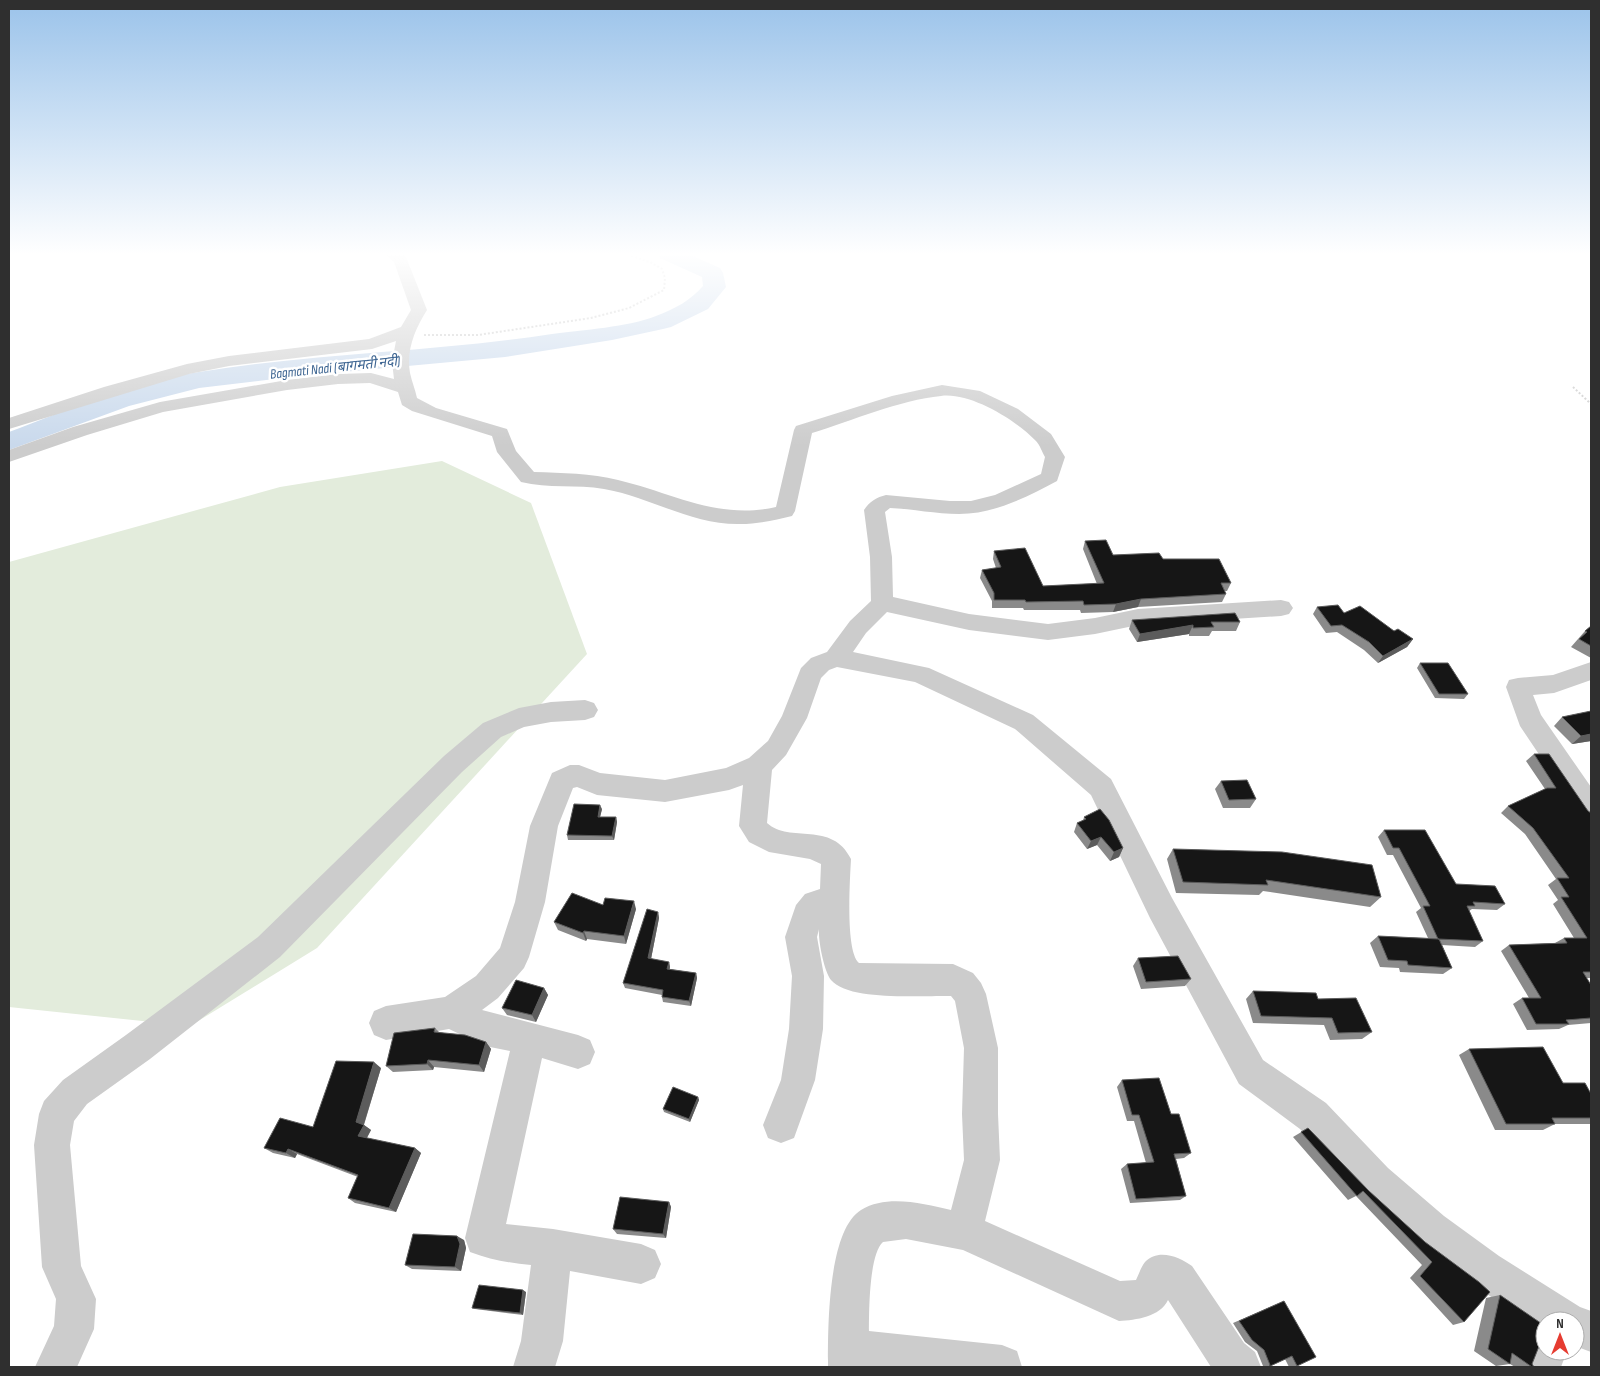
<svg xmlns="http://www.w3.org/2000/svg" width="1600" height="1376" viewBox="0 0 1600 1376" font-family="'Sofia Sans Condensed','Noto Sans Devanagari',sans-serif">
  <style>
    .green { fill: #e3ecdc }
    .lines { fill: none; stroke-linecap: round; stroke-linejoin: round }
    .river { fill: #c9d9ec; fill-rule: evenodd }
    .path { stroke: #ccc; stroke-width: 2; stroke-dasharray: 2 2; stroke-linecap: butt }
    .street { fill: #ccc; fill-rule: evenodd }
    .wall { fill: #8a8a8a }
    .shaded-wall { fill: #5c5c5c }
    .building { fill: #161616; stroke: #5c5c5c }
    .labels { text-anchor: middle; stroke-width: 5; stroke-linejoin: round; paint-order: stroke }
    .far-water-label { font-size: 14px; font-style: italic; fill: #3c6491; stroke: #fff }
  </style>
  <rect width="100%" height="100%" fill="#fff"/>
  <path class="green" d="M442 461 531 503 587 654 317 948 190 1026 9 1007V562L280 487Z"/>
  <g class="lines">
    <path class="river" d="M657 253H686L720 268 723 273 726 287 708 309 671 327 663 329 612 340 505 357 299 376 199 388 129 406 9 450V432C70 409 134 382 199 372 316 353 435 352 552 334 583 330 628 327 656 316 675 309 691 300 703 286L702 277 660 258Z"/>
    <path class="path" d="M424 335H478L591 318 629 308 664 290 665 278 662 269 652 263 623 253
      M1573 387 1591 404"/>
    <path class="street" d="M384 253H401L406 257 427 310C415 329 406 350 410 373 412 382 415 389 417 398L436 408 507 429 516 451 534 472C562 473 591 473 618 480 673 493 717 520 776 507L794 430 796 426 892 396 942 385 980 391 1018 409 1051 434 1065 457 1057 481C1027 497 994 514 959 514 936 514 913 509 890 508L885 512 892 557 893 597 969 614 1048 624 1095 618 1138 609 1281 600 1289 602 1293 608 1289 614 1281 616 1138 625 1095 634 1048 640 969 630 887 612 866 633 853 652 929 668 1033 715 1111 779 1172 898 1263 1060 1326 1103 1388 1168 1444 1216 1499 1256 1580 1307 1591 1311V1352L1575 1346V1321H1545V1351H1567L1561 1367H1519L1531 1336 1545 1331 1471 1284 1416 1244 1362 1194 1300 1129 1239 1084 1150 918 1091 795 1015 729 915 682 837 667 829 670 821 678 807 718 786 755 772 770 767 823C790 844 832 820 851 859 850 879 845 951 859 963L953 964 973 973 981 983 986 994 998 1048V1114L1000 1160 985 1221 1120 1281 1136 1280C1139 1274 1141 1267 1145 1262 1158 1248 1180 1257 1192 1266L1244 1343 1255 1352 1261 1367H1211L1168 1300C1160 1317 1136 1320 1119 1321L963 1250 906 1239 883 1242C869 1254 869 1312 869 1331L1002 1345 1017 1351 1022 1367H828C828 1331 827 1231 861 1210 888 1194 923 1204 951 1210L964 1160 962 1114 964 1048 955 1001 951 996C923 995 850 1002 831 980 824 971 818 940 819 929L817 937 824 976 823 1029 815 1080 794 1138 781 1143 768 1138 763 1125 781 1080 789 1029 792 976 785 937 796 905 805 894 820 889 821 864 810 859 769 852 749 842 739 826 743 785 729 790 665 802 597 795 577 787 573 788 558 826 545 902 529 957 524 968 498 998 482 1010 578 1035 590 1040 595 1052 590 1064 578 1069 542 1058 506 1224 553 1229 641 1244 655 1250 661 1264 655 1278 641 1284 570 1271 563 1341 555 1367H513L521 1341 531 1265C510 1263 491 1260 470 1252L465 1238 510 1051 485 1046 449 1029 386 1040 374 1035 369 1023 374 1011 386 1006 445 997 476 976 500 948 515 902 530 826 552 773 570 765H579L600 773 665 780 726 768 749 758 768 741 782 716 801 668 811 658 827 652 850 621 871 601 870 557 864 510C869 502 877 497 886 495L950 501H971L995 495 1041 474 1045 457C1042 452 1040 445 1036 441 1016 420 970 392 941 396 900 400 851 421 812 433L795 511 792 516C775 520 758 524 740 524 692 525 650 497 604 489 577 484 548 489 521 482L497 452 492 436 412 411 402 405 398 392 370 383 338 384 287 390 163 412 87 435 9 462V450L73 427 160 402 287 380 338 374 371 373 394 379 392 362 396 341 372 349 229 366 189 374 9 429V418L104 387 187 364 229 356 369 339 401 327 411 310 394 262Z
      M1591 662V680L1554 693 1533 695 1541 715 1591 787V821L1581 817 1520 726 1506 687 1509 680 1518 678 1553 675Z
      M585 700 594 703 598 710 594 717 585 720 551 722 524 727 501 737 462 772 280 957 150 1059 87 1104 74 1121 70 1145 81 1266 96 1299 94 1329 77 1367H35L54 1326 56 1299 42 1267 34 1145 39 1114 44 1101 63 1080 126 1035 258 937 444 756 483 723 519 708 551 702Z"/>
  </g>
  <path class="wall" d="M1085 541 1113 555 1163 559 1231 583 1227 591H1225L1226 594 1222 602 1138 607 1113 612 1081 613 1080 610H1024L1023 608H992V601L980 578 982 570 996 568 993 559 994 551 1043 586 1097 584 1083 549Z
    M1317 607 1344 613 1394 631 1413 639 1407 647 1378 663 1364 650 1337 632 1326 633 1313 614Z
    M1132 620 1240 622 1236 631H1212L1209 636H1189V634L1137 642 1129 629Z
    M1591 626V658L1571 647 1585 631Z
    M1420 663 1468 694 1464 699 1435 698 1417 668Z
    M1591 711V741L1572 744 1554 726 1562 717Z
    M1534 754 1588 811 1591 813V978H1586L1591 985V1023L1568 1025 1559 1029 1527 1030 1513 1004 1522 998H1529L1501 951 1509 945 1555 943 1564 938H1574L1553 904 1558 900 1548 885 1556 879 1525 834 1501 813 1508 806 1545 789 1526 761Z
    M1221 781 1256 799 1250 808H1223L1215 789Z
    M602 809 600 817H616L617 822 614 840H568L567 835Z
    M1084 817 1123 848 1119 857 1110 861 1097 845 1087 849 1074 832 1077 823 1083 821Z
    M1384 830 1456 884 1505 904 1497 910 1472 909 1469 911 1483 941 1475 947 1442 945 1452 968 1443 974 1400 972 1399 968 1380 967 1370 943 1378 936 1428 938 1416 912 1421 908 1393 855H1387L1378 837Z
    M1173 849 1381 897 1370 907 1263 891 1259 895 1176 893 1167 859Z
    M636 909 626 944 587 939 586 941 558 930 554 922Z
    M658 912 659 918 651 959 669 962 670 967V969L696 973 697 978 691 1006 663 1002 662 997V995L625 988 623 983Z
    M1138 958 1191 979 1185 986 1141 989 1133 966Z
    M544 988 548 995 536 1022 507 1015 502 1008Z
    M1253 991 1318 999 1372 1032 1362 1039 1330 1040 1324 1025 1253 1023 1246 999Z
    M435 1028 439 1032 486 1042 491 1049 484 1072 434 1067 433 1070 393 1072 386 1066Z
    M1469 1049 1591 1094V1124H1554H1555L1543 1130H1495L1459 1055Z
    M381 1068 364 1125 371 1130 367 1138 415 1148 421 1153 396 1212 355 1203 348 1198 358 1177 297 1154 295 1158 273 1153 264 1148 313 1127Z
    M1122 1080 1171 1114 1191 1153 1184 1158 1176 1159 1186 1196 1180 1200 1130 1203 1121 1169 1127 1164 1146 1163 1134 1121H1127L1117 1087Z
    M698 1097 699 1100 690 1122 664 1112 663 1109Z
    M1308 1128 1369 1191 1425 1242 1464 1322 1453 1325 1410 1278 1422 1265 1356 1196 1348 1200 1293 1137Z
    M669 1202 671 1207 666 1238 617 1234 613 1229Z
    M464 1240 466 1248 461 1271 412 1269 405 1265Z
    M526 1292 523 1315 475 1309 472 1308Z
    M1500 1295 1544 1333 1532 1364 1534 1367H1540H1515L1510 1364 1496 1366 1474 1351 1486 1298Z
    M1284 1301 1297 1366 1289 1367 1285 1359 1269 1367H1262L1263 1366 1257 1351 1245 1342 1233 1323 1277 1304Z"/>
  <path class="shaded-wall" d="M1141 599 1138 607 1113 612 1116 604Z
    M1193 625 1189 634 1137 642 1140 634Z
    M1413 639 1407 647 1378 663 1383 656Z
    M1591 734V741L1572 744 1581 736Z
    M600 805 602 809 599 821 598 817Z
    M616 817 617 822 614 840 612 836Z
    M1101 837 1097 845 1087 849 1091 841Z
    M1123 848 1119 857 1110 861 1114 852Z
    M634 901 636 909 626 944 624 936Z
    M658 912 659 918 650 964 648 958Z
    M584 931 587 939 586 941 583 933Z
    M669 962 670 967 668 974 667 969Z
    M696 973 697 978 691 1006 689 1001Z
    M544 988 548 995 536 1022 532 1015Z
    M486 1042 491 1049 484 1072 479 1065Z
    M428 1060 434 1067 433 1070 427 1064Z
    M374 1062 381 1068 363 1127 356 1122Z
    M698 1097 699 1100 690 1122 689 1119Z
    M364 1125 371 1130 365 1141 358 1136Z
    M415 1148 421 1153 396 1212 389 1208Z
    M288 1149 297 1154 295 1158 286 1153Z
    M669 1202 671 1207 666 1238 663 1234Z
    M457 1236 464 1240 466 1248 461 1271 455 1267Z
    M523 1290 526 1292 523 1315 520 1313Z"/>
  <path class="building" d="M1106 540 1113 555 1159 553 1163 559H1219L1231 583H1221L1226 594 1141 599 1116 604 1084 605 1083 601 1026 602 1025 600H994V593L982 570 1001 567 994 551 1025 548 1043 586 1104 583 1085 541Z
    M1338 605 1344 613 1360 606 1394 631 1398 629 1413 639 1383 656 1369 642 1342 625 1331 626 1317 607Z
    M1235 613 1240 622H1211L1214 627 1193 628V625L1140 634 1132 620Z
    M1591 626V646L1579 639 1587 632 1585 631Z
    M1420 663H1448L1468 694H1439Z
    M1591 711V734L1581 736 1562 717Z
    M1534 754H1549L1588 811 1591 813V972H1583L1591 985V1018L1566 1020 1569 1024H1536L1522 998H1541L1509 945 1567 943 1564 938H1587L1561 897H1569L1557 878H1569L1533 828 1508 806 1547 788H1556Z
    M1247 780 1256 799 1229 800 1221 781Z
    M574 804 600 805 598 817H616L612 836 567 835Z
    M1100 809 1109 820 1123 848 1114 852 1101 837 1091 841 1077 823 1086 819 1084 817Z
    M1384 830H1425L1456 884 1495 886 1505 904 1473 902 1475 906H1467L1483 941 1438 939 1423 906H1430L1399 848H1393Z
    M1173 849 1282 852 1372 865 1381 897 1266 880 1268 885 1183 882Z
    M572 893 603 905 605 898 634 901 624 936 584 931 583 933 554 922Z
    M647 909 658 912 648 958 669 962 667 969 696 973 689 1001 662 997 663 990 623 983Z
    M1378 936 1439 939 1452 968 1408 965 1407 961 1388 960Z
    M1178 956 1191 979 1146 982 1138 958Z
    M516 980 544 988 532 1015 502 1008Z
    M1253 991 1316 993 1318 999 1356 998 1372 1032 1338 1033 1332 1018 1261 1016Z
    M435 1028 434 1032 465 1035 486 1042 479 1065 428 1060 427 1064 386 1066 394 1033Z
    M1543 1047 1563 1083H1585L1591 1094V1118H1552L1555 1124H1506L1469 1049Z
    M336 1061 374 1062 356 1122 364 1125 358 1136 415 1148 389 1208 348 1198 358 1175 288 1149 286 1153 264 1148 280 1118 313 1127Z
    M1159 1078 1171 1114H1179L1191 1153 1174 1154 1186 1196 1136 1199 1127 1164 1154 1162 1139 1115H1132L1122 1080Z
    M673 1087 698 1097 689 1119 663 1109Z
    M1308 1128 1369 1191 1425 1242 1479 1282 1490 1292 1464 1322 1420 1276 1432 1262 1363 1191 1357 1196 1301 1132Z
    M620 1197 669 1202 663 1234 613 1229Z
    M413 1234 457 1236 460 1244 455 1267 405 1265Z
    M479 1285 523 1290 520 1313 472 1308Z
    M1500 1295 1545 1326V1331L1532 1364 1534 1367H1540H1532L1512 1353 1510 1364 1488 1349Z
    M1284 1301 1316 1357 1297 1366 1292 1356 1268 1367 1270 1365 1264 1350 1252 1340 1239 1321Z"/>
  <linearGradient id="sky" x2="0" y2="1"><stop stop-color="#9bc3ea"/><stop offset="0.57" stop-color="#fff"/><stop offset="1" stop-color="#fff" stop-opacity="0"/></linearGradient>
  <rect width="1600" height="446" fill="url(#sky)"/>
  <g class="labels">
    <g class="far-water-label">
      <text transform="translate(335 367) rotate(-6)" y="5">Bagmati Nadi (बागमती नदी)</text>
    </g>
  </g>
  <rect width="1600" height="1376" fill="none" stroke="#2f2f2f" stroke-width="20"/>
  <g transform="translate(1560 1336)"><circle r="24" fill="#ffffff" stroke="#acacac"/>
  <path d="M0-4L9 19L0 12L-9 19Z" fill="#e63c31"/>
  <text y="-8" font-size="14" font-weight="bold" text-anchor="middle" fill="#2f2f2f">N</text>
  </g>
</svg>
